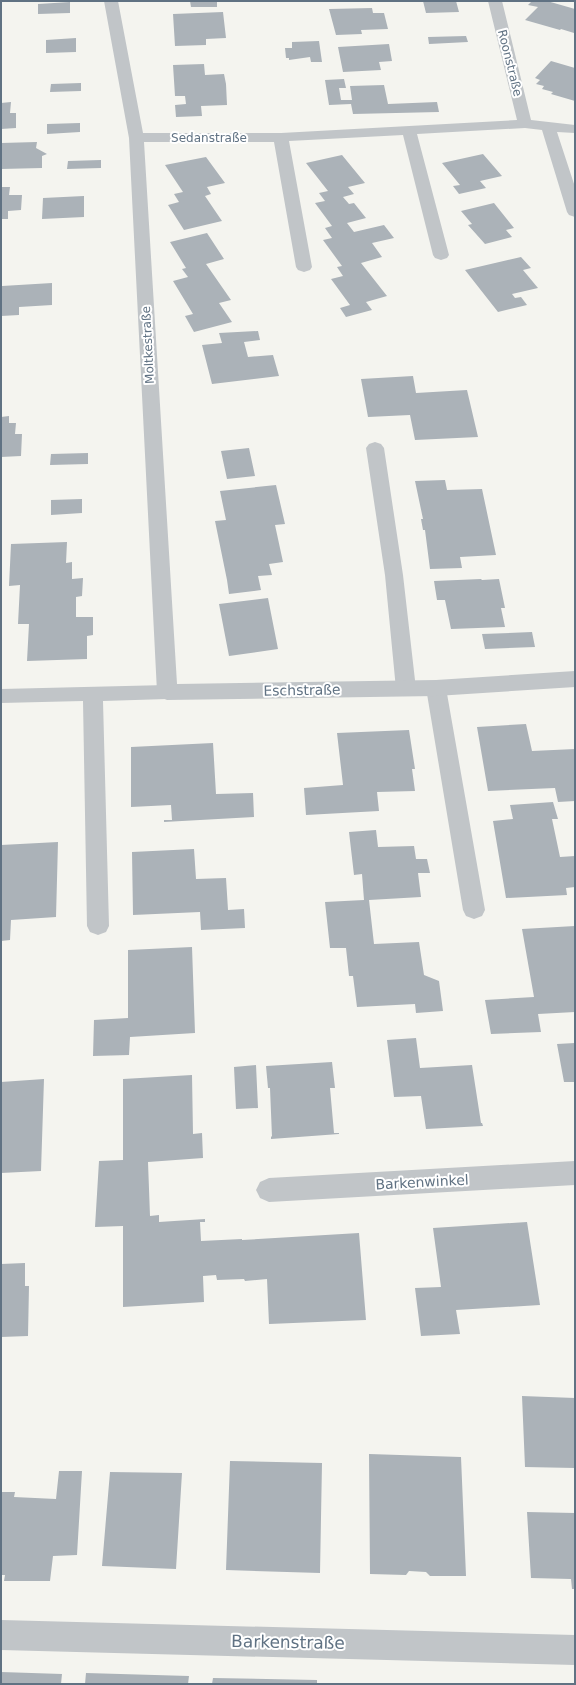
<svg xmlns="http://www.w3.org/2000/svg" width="576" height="1685" viewBox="0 0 576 1685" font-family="'DejaVu Sans',sans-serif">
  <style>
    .building { fill: #abb2b8 }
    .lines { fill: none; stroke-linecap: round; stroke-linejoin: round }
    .service { fill: #c1c5c8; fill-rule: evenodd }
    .minor { fill: #c1c5c8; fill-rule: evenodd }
    .labels { text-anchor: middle; stroke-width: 4; stroke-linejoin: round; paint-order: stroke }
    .far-street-label { font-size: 12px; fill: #607283; stroke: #fff }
    .street-label { font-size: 14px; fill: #607283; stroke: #fff }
    .near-street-label { font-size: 17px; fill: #607283; stroke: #fff }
  </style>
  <rect width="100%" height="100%" fill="#f4f4ef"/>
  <path class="building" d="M190 1H217V7H191Z
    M423 1H456L459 12 426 13Z
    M532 1H547L575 9V31L574 33 561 29 560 30 525 20 538 7 528 5Z
    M70 2V13L38 14V4Z
    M372 8 373 13H384L388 29 361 30 362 34 336 35 329 9Z
    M223 12 226 38 206 39V45L175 46 173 14Z
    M466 36 468 42 429 44 428 37Z
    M76 38V52L46 53V40Z
    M319 41 322 62H311L310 57 289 60V58H286L285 48H292V42Z
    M389 44 392 61 379 62 381 70 343 72 338 47Z
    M551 61 575 68V101L551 94 553 92 542 89 544 86 536 84 540 80 535 78Z
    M204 64 205 75 224 74 226 84 227 105 201 106 202 116 176 117 175 105 186 104 185 96H175L173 65Z
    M344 79 346 88H339L341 100H352L350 86 384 85 388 104 437 102 439 112 353 114 351 104 329 105 325 80Z
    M81 83V91L50 92 51 84Z
    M11 102 10 113H16V128L1 129V103Z
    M80 123V132L47 134V124Z
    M37 142 36 148 47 154 42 156V168L1 169V143Z
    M483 154 502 176 480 181 486 188 459 194 453 186 460 185 442 163Z
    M342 155 365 183 348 187 354 194 343 197 349 204 354 203 366 218 347 223 354 232 384 225 394 238 372 243 382 257 361 263 387 296 366 302 372 310 346 317 340 308 350 305 331 279 343 276 337 267 342 266 323 240 332 238 325 228 332 226 315 203 325 201 319 193 328 191 306 163Z
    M206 157 225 183 207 187 211 194 205 196 222 221 184 230 168 205 179 202 174 194 183 192 165 165Z
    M101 160V168L67 169 68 161Z
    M1 187H10L9 195H22L21 210 8 211V219H1Z
    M84 196V217L42 219 43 198Z
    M494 203 514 228 506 230 512 237 485 244 468 225 472 224 461 211Z
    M207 233 224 259 206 264 231 300 219 303 232 322 194 332 185 316 193 314 173 281 188 277 182 269 186 268 170 242Z
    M521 257 531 268 523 270 538 288 512 294 515 298 521 297 527 305 498 312 465 270Z
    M52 283V305L19 307V315L1 316 2 286Z
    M258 331 260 340 244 342 248 357 273 355 279 376 212 384 202 345 222 343 219 333Z
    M413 376 416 393 467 390 478 437 415 440 410 415 368 417 361 379Z
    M9 416V423H16L15 434H22L21 456 1 457V417Z
    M249 448 255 476 227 479 221 451Z
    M88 453V464L50 465 51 454Z
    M445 480 447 490 482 489 496 555 460 557 462 568 430 569 425 530H423L421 519H423L415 481Z
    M276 485 285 524 275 525 283 562 269 564 272 575 258 576 261 590 229 594 227 580 215 521 226 520 220 491Z
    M82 499V513L51 515V500Z
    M67 542 66 563 72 562V579L83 578 82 596 76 597V617H93V635L87 636V659L27 661 29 624H18L20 585 9 586 11 544Z
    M481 579 482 580 499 579 505 608H501L505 627 451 629 445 600H437L434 581Z
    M268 598 278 649 229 656 219 604Z
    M532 632 535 647 485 649 482 634Z
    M526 724 532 751 575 749V801L558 802 555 788 488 791 477 727Z
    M409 730 415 769H412L415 791 377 792 379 811 306 815 304 788 343 785 337 733Z
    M213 743 216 794 253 793 254 817 164 822V820H172L171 805 131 807V747Z
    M553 802 558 819H552L560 857 575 856V887L566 888 567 895 506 898 493 821 513 819 510 805Z
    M376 830 378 847 414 846 416 859H427L430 873H418L421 897 369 900 374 944 419 942 424 975 439 981 443 1011 416 1013 415 1004 357 1007 353 976H349L346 948H330L325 902 364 900 362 874 354 875 349 832Z
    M58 842 56 917 11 920 10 940 1 941V845Z
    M194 849 196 879 226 878 228 910 244 909 245 928 201 930 200 912 133 915 132 852Z
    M575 926V1012L538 1014 541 1032 491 1034 485 1000 534 997 522 929Z
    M192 947 195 1033 130 1037 129 1055 93 1056 94 1020 128 1018V950Z
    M416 1038 420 1068 472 1065 481 1123H482L483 1126 426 1129 421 1096 394 1097 387 1040Z
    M575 1043V1082H564L557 1044Z
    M332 1062 335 1088H330L334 1133H339V1134L271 1139V1136L272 1137 270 1088H268L266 1066Z
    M256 1065 258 1108 236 1109 234 1067Z
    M192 1075 193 1134 202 1133 203 1158 148 1162 150 1216 159 1215V1222L205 1219V1222H200L201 1241 242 1239V1240L359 1233 366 1320 269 1324 267 1279 245 1281 244 1279 217 1280 216 1275 203 1276 204 1302 123 1307V1226L95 1227 99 1161 123 1160V1079Z
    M44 1079 41 1171 1 1173V1082Z
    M527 1222 540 1305 456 1310 460 1334 421 1336 415 1288 441 1287 433 1228Z
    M25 1263V1286H29L28 1336 1 1337V1264Z
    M522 1396 575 1398V1468L525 1467Z
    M369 1454 461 1457 466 1576H430L426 1572 409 1571 406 1575 370 1574Z
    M230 1461 322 1463 320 1573 226 1570Z
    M59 1471H82L77 1555 53 1556 50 1581H4L5 1575H1V1492H15L14 1497 56 1499Z
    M110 1472 182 1473 176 1569 102 1566Z
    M527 1512 575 1513V1589H572L571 1579 531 1578Z
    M1 1672 62 1674 61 1684H1Z
    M86 1673 189 1676 188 1684H85Z
    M213 1678 317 1680V1684H212Z"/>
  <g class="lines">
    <path class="service" d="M375 442 381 444 384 448 403 575 416 689 413 694 406 696 399 694 396 689 385 575 366 448 369 444Z
      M436 681 443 683 446 688 485 910 482 916 474 919 466 916 463 910 426 688 429 683Z
      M167 685 174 687 177 692 174 697 167 699 103 701 109 926 106 932 98 935 90 932 87 926 83 701 1 703V689Z"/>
    <path class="minor" d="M104 1H118L143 133H281L517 120 488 1H502L531 120 575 125V133L557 132 575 187V217L569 215 567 212 542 130 525 128 417 134 449 255 447 258 441 260 435 258 433 255 403 135 289 141 312 267 310 270 304 272 298 270 296 267 274 142H144L177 684 436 680 575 671V687L436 696 167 700 160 697 157 692 129 138Z
      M575 1161V1185L269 1202 260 1198 256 1190 260 1182 269 1178Z
      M1 1620 575 1635V1665L1 1650Z"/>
  </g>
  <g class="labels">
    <g class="far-street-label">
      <text transform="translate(510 63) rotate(76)" y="4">Roonstraße</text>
      <text x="209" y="142">Sedanstraße</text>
      <text transform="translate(148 345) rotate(-93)" y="4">Moltkestraße</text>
    </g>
    <g class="street-label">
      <text transform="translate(302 690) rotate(-1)" y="5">Eschstraße</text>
      <text transform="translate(422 1182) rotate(-3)" y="5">Barkenwinkel</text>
    </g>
    <g class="near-street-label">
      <text transform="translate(288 1642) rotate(1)" y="6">Barkenstraße</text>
    </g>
  </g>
  <rect width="576" height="1685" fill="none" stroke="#607283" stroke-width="4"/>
</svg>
